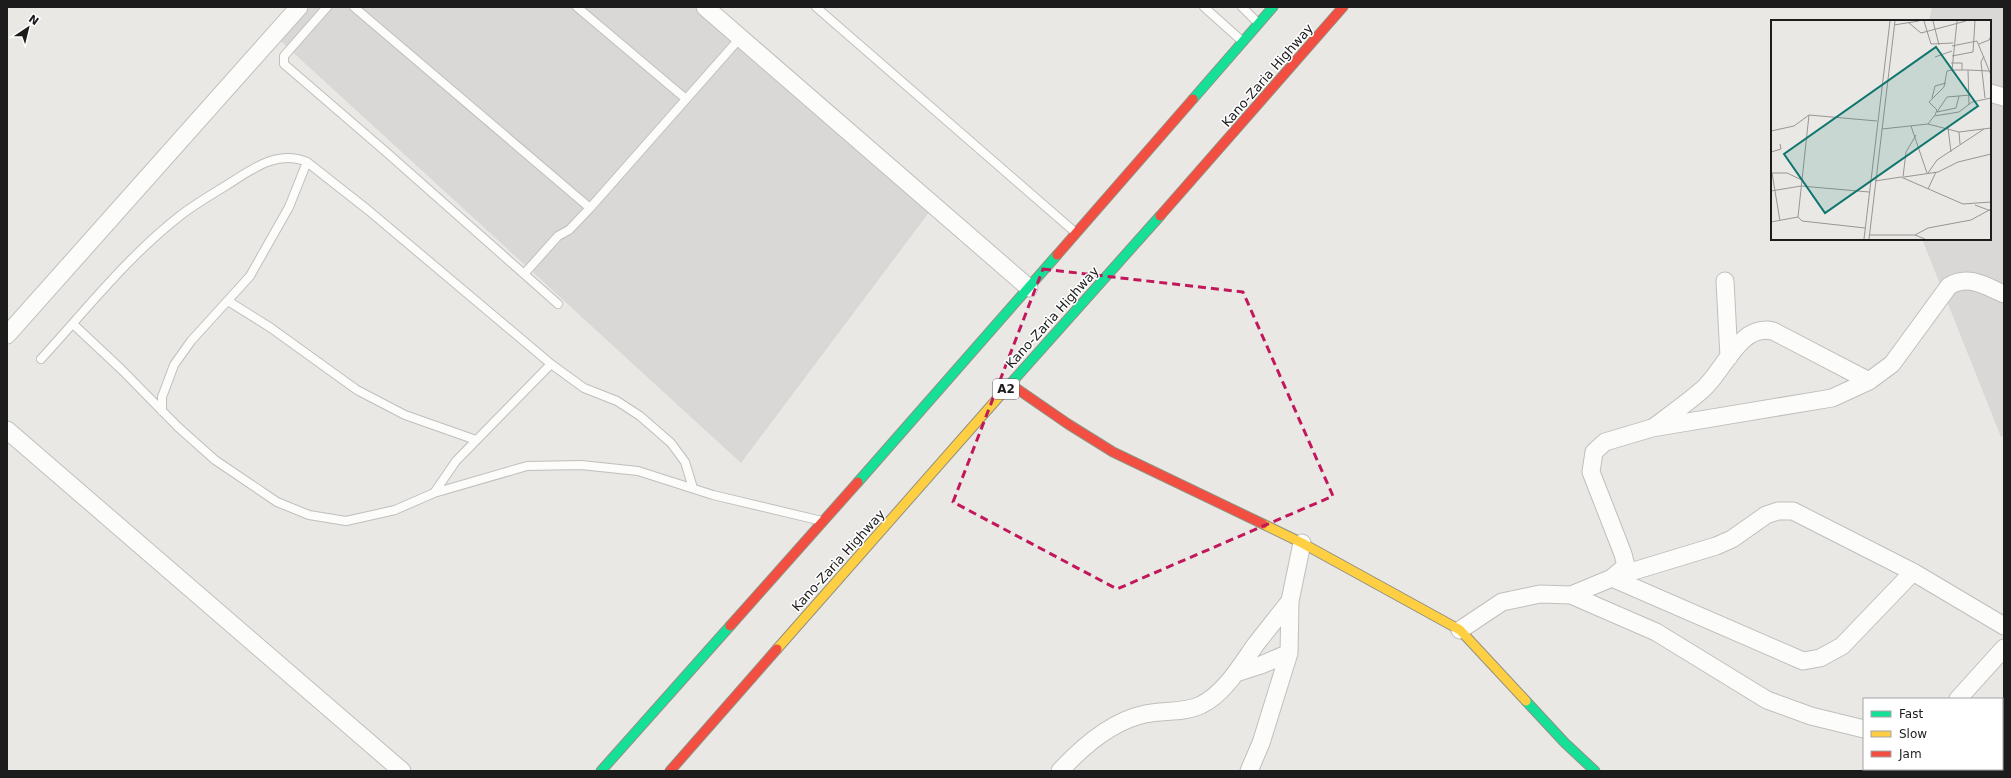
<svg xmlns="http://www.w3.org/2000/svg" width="2011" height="778" viewBox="0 0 2011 778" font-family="'DejaVu Sans',sans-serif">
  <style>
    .residential { fill: #d9d8d6 }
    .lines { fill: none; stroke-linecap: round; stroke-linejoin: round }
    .lane-casing { stroke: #c0bfbd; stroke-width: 10 }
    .street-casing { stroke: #c0bfbd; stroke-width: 19 }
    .fast-casing { stroke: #909180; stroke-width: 11 }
    .slow-casing { stroke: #909180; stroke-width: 11 }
    .jam-casing { stroke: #909180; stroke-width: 11 }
    .lane { stroke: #fcfcfb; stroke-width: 8 }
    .street { stroke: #fcfcfb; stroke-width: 17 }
    .fast { stroke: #16e098; stroke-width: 9 }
    .slow { stroke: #ffcf43; stroke-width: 9 }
    .jam { stroke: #f24e42; stroke-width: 9 }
    .marked { fill: none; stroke: #c2185b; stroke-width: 3; stroke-dasharray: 8 5; stroke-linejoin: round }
    .labels { text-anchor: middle; stroke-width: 3; stroke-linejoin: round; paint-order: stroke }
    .shield { fill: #fff; stroke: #606060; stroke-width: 1 }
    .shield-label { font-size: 12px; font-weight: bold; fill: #1c1c1c }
    .street-label { font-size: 13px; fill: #1c1c1c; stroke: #fff }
    .inset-road { fill: none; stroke: #989695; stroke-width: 1 }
    .view { fill: #0f766e; fill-opacity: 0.15; stroke: #0f766e; stroke-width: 2 }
    .inset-edge { fill: none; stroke: #1c1c1c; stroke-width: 2 }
  </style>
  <rect width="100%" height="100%" fill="#eae8e5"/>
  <path class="residential" d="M298 7H698L930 211 741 463 274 35Z
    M1932 7H2004V436L2001 437 1922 239H1990V21H1929Z"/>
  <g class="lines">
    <g class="lane-casing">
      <path id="lane" d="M327 7 284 56V64L385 151 558 304
        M354 7 590 208
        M577 7 686 99
        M816 7 1076 233
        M1204 7 1242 41
        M1242 7 1258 23
        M524 274 558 236 569 230 590 208 740 38
        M228 301 271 328 357 390 405 415 476 440
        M73 324 121 369 178 427 215 460 277 502 309 515 346 521 395 510 434 493 527 466 581 465 638 471 713 495 822 521
        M41 359C86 310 128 256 181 215 195 204 211 195 227 185 251 170 277 149 307 162L368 210 551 364 584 388 617 401 640 416 671 443 685 462 693 488
        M162 411V397L174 365 191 341 250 276 289 207 307 162
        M434 493 456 461 551 364"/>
    </g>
    <g class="street-casing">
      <path id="street" d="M705 7 1029 288
        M1990 93 2004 97
        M1725 281 1729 357
        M7 335 299 7
        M1654 427C1670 415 1687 403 1702 390 1724 372 1739 323 1773 331L1869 381
        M7 430 402 771
        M1614 577 1716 546 1732 539 1766 515 1778 511H1793L1913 572 2004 626
        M1612 578 1803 661 1820 658 1842 646 1913 572
        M1571 595 1612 578 1626 566 1623 554 1591 472 1594 452 1605 442 1652 428 1832 398 1869 381 1892 364 1949 286C1968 274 1985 286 2004 294
        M1460 630 1502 602 1540 594 1571 595 1656 632 1767 700 1811 716 1864 729
        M1236 673 1261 665 1289 653
        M1958 699 2004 648
        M2002 713 2004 714
        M1060 771C1082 747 1112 721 1145 714 1163 710 1184 713 1201 705 1225 693 1241 665 1256 644 1267 630 1279 615 1290 601
        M1249 771 1261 743 1289 653 1290 601 1302 543"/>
    </g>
    <g class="fast-casing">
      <path id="fast" d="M1193 99 1273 7
        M1004 391 1160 216
        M858 482 1057 255
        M1526 701 1565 743 1595 771
        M601 771 730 626"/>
    </g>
    <g class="slow-casing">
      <path id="slow" d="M1263 524 1302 543 1460 630 1526 701
        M777 649 1004 391"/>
    </g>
    <g class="jam-casing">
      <path id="jam" d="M1160 216 1343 7
        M1057 255 1193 99
        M1010 384 1068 424 1113 452 1263 524
        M730 626 858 482
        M670 771 777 649"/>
    </g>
    <use href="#lane" class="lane"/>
    <use href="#street" class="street"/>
    <use href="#fast" class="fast"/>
    <use href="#slow" class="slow"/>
    <use href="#jam" class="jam"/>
  </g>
  <path class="marked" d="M1043 269 1243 292 1333 496 1117 589 953 502Z"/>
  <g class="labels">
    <rect class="shield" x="993" y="379" width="26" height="20" rx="3"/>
    <g class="shield-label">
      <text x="1006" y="393">A2</text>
    </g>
    <g class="street-label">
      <text transform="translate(1267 75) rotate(-49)" y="5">Kano-Zaria Highway</text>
      <text transform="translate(1052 317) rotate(-48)" y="5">Kano-Zaria Highway</text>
      <text transform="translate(838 560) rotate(-48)" y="5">Kano-Zaria Highway</text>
    </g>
  </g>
  <g transform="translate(1771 20)">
    <rect width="220" height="220" fill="#eae8e5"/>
    <path class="inset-road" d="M153 1 160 24 182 23M162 1 168 25M186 1 181 50H197L198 85M138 3 150 13 195 1M123 5 148 1M208 24 218 20 220 16M181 26 206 21 220 55M181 36 202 32 204 1M213 36 210 42 214 78M164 37 181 31M180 43H191V50M197 50 218 51M161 78 164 66 175 63M166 92 176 77 199 75M166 92 185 88 188 76M164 95 166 90 158 82 173 67 176 51 181 50M157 104 163 96 188 92 201 82 220 78M140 106 156 153M177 108 180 132M111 109 157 104 188 112 220 108M0 111 23 106 38 95M188 112 189 124M0 132 10 129 9 124M1 153 9 201M1 153H16L31 160M157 153 166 140 213 109M132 157 135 132 145 115M133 157 167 152 187 142 220 134M104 161 130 157 192 184 220 182M157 169 165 152M0 171 30 166 98 172M204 185 220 191M0 202 27 197M94 208 31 201 27 197 38 95 106 101M99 215H144L154 219M144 215 157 208 200 200 220 189M93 219 119 1M98 219 124 1"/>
    <path class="view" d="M165 27 207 86 54 193 13 134Z"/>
    <rect width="220" height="220" class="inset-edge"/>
  </g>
  <rect width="2011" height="778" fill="none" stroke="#1c1c1c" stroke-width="16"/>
  <rect x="1863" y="698" width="140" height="72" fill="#ffffff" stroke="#a4a4a4"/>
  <rect x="1871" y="711" width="20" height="6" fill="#16e098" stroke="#a4a4a4"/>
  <text x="1899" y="718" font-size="12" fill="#1c1c1c">Fast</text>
  <rect x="1871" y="731" width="20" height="6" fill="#ffcf43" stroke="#a4a4a4"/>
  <text x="1899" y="738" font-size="12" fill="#1c1c1c">Slow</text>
  <rect x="1871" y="751" width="20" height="6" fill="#f24e42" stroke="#a4a4a4"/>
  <text x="1899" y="758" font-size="12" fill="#1c1c1c">Jam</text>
  <g transform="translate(28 28) rotate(35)" stroke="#ffffff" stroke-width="3" paint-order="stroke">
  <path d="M0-3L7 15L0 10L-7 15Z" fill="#1c1c1c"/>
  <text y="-6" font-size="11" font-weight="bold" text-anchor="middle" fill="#1c1c1c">N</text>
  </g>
</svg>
